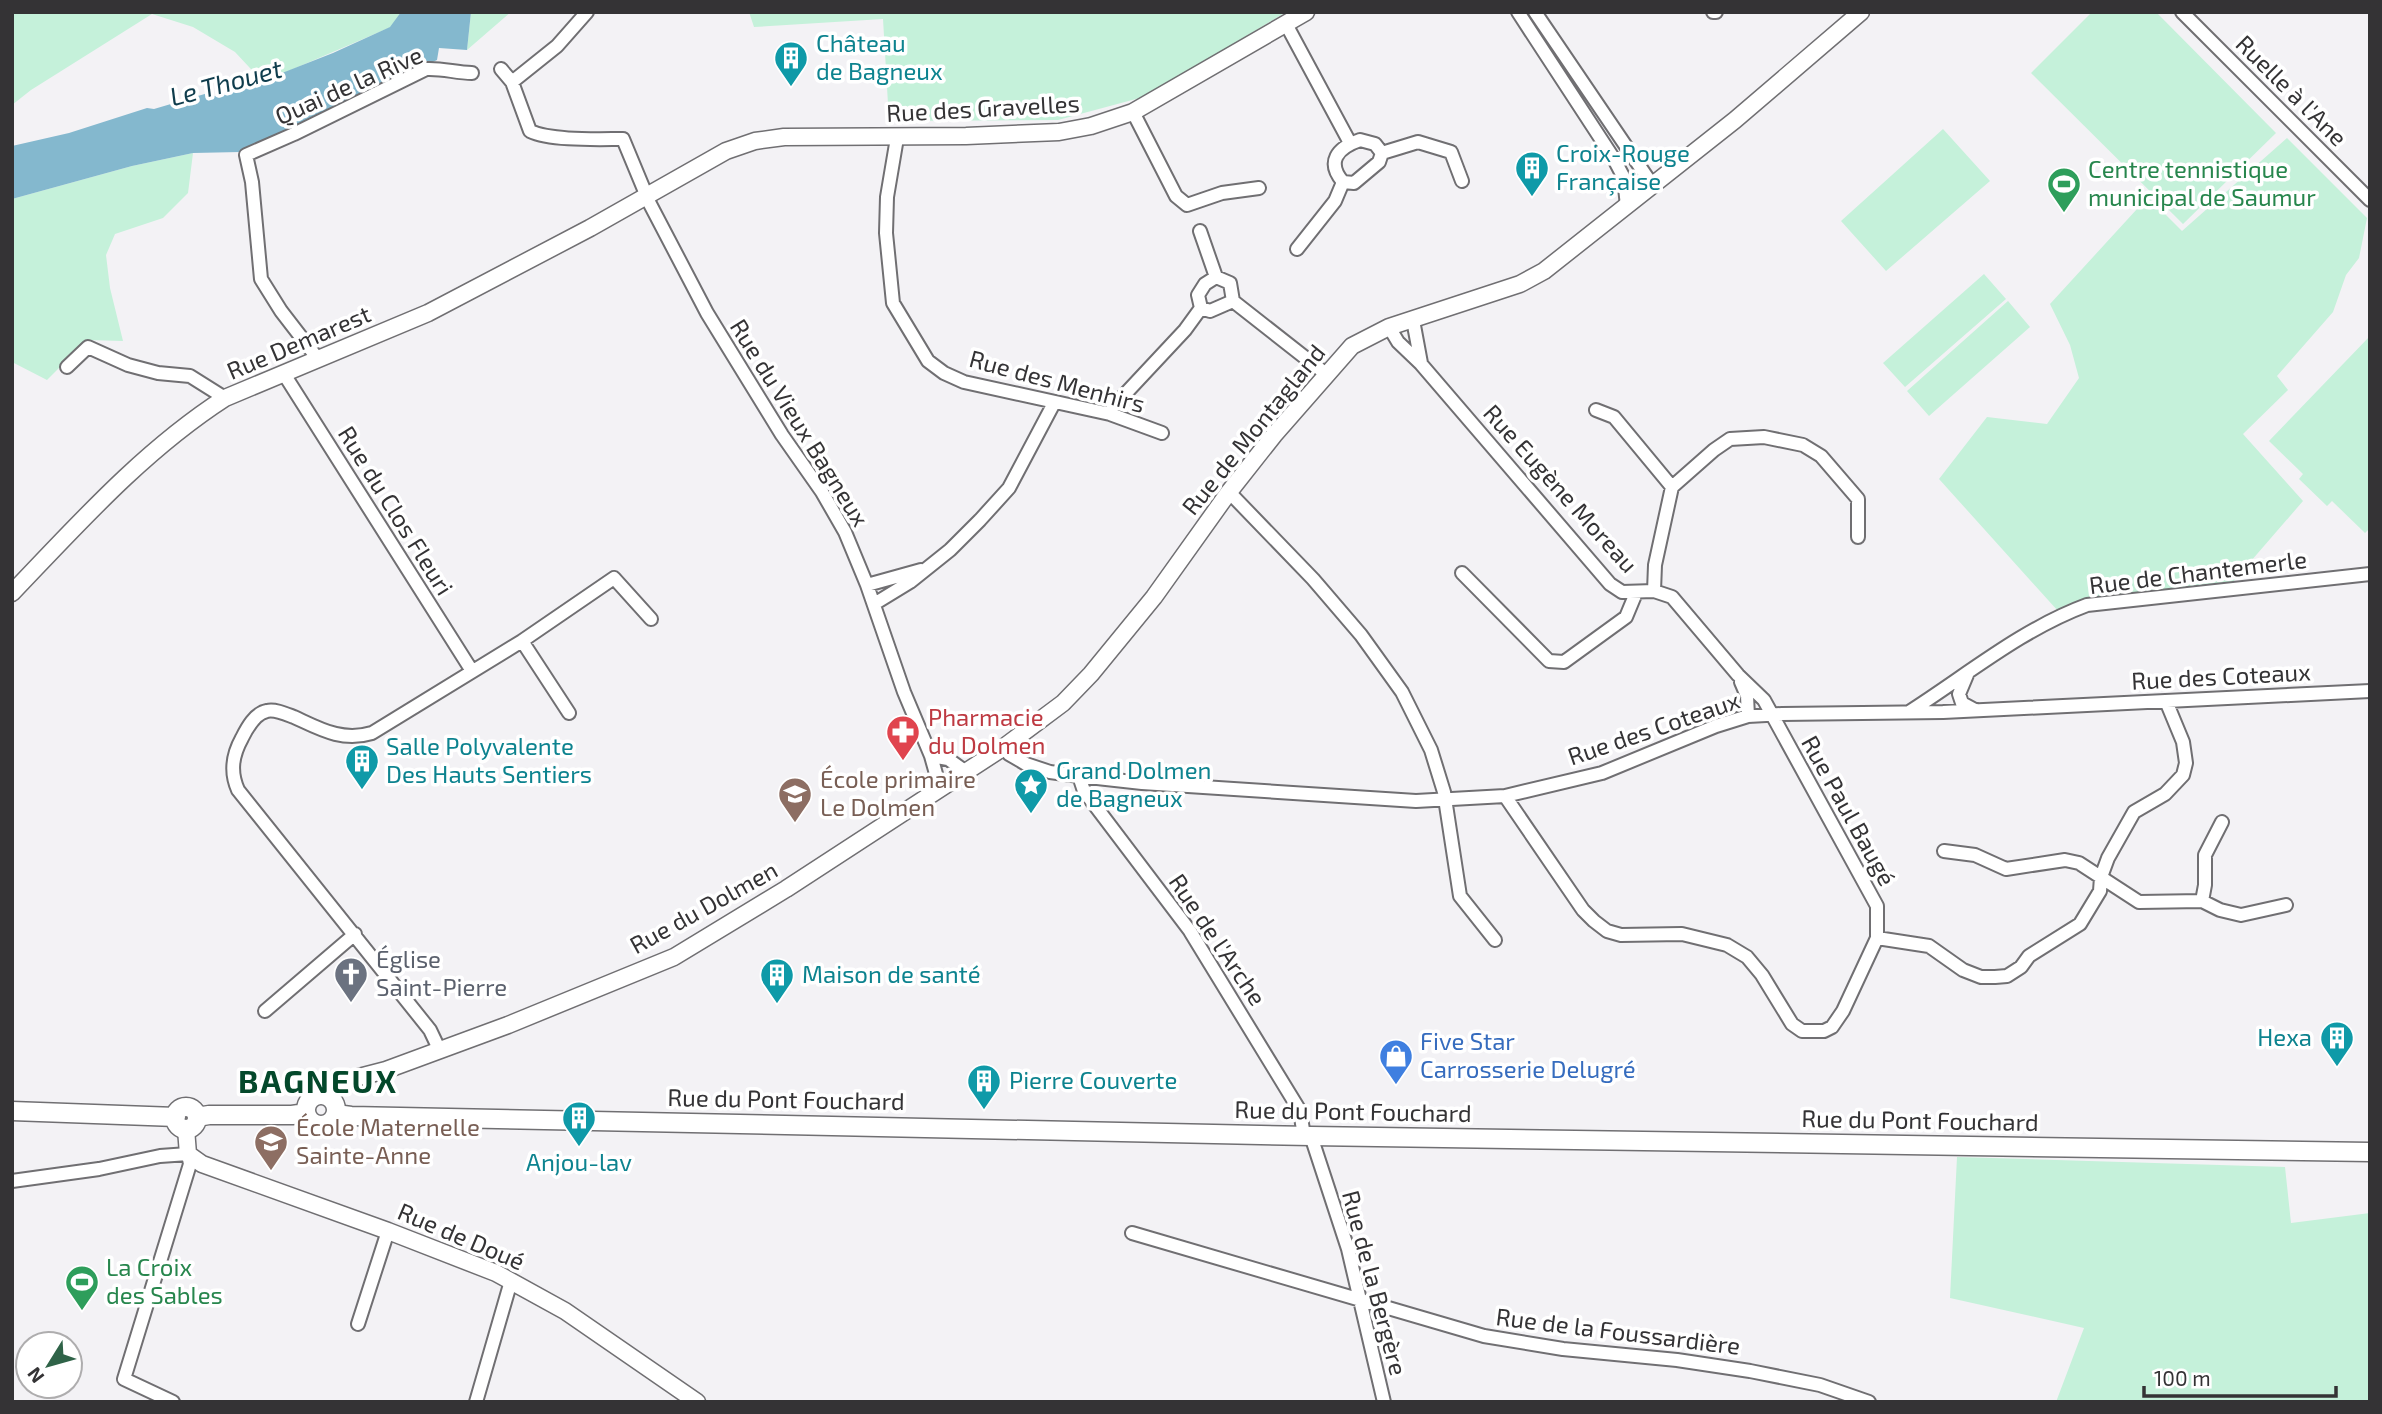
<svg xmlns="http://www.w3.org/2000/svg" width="2382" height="1414" viewBox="0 0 2382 1414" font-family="'Exo 2',sans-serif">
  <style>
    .green { fill: #c5f1da }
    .water { fill: #84b8ce }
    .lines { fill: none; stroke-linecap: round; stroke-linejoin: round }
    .minor-casing { stroke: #706f72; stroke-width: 16 }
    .tertiary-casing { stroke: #706f72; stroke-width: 19 }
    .secondary-casing { stroke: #706f72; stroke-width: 21 }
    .minor { stroke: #fff; stroke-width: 12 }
    .tertiary { stroke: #fff; stroke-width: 16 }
    .secondary { stroke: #fff; stroke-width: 18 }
    .labels { text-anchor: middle; stroke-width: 7; stroke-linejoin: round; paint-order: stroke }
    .culture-label { font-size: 24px; fill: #0d838f; stroke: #fff; text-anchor: start }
    .street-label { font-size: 24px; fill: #343335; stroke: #fff }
    .leisure-label { font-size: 24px; fill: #27864d; stroke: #fff; text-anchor: start }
    .health-label { font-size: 24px; fill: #be3a42; stroke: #fff; text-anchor: start }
    .education-label { font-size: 24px; fill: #785e54; stroke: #fff; text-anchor: start }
    .worship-label { font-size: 24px; fill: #5b616d; stroke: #fff; text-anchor: start }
    .shop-label { font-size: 24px; fill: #366cbe; stroke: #fff; text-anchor: start }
    .water-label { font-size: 26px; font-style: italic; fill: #0f3d4d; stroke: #fff }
    .district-label { font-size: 32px; font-weight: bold; letter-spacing: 2px; fill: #04482b; stroke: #fff }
  </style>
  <rect width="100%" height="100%" fill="#f3f2f5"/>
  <path class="green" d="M12 12H401L391 27 263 82 235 52 193 27 152 14 31 90 12 105Z
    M471 12H511L467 50Z
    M749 12H1286L1147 96 1058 120 889 121 883 19 754 27Z
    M2092 12H2156L2276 133 2183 224 2031 73Z
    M1943 129 1990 181 1886 271 1841 221Z
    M2287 138 2367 218 2359 258 2346 275 2333 312 2277 376 2288 390 2243 434 2303 501 2232 583 2058 611 1939 479 1987 417 2047 424 2079 378 2070 345 2050 304 2148 197 2182 231Z
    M193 153 188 193 163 218 115 234 106 255 110 288 123 341 87 340 47 380 12 362V199L132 166Z
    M1984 274 2006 299 1905 387 1883 363Z
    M2008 301 2030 327 1929 416 1907 391Z
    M2370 336V528L2365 533 2332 501 2327 506 2299 479 2303 474 2269 441Z
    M1957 1157 2285 1167 2291 1223 2370 1213V1402H2056L2084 1328 1950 1298Z"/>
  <path class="water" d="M401 12H471L467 50 439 48 437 60 240 152 193 153 132 166 12 199V146L69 133 147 108 154 109 208 93 217 97 231 93 333 53 390 27Z"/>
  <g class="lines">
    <g class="minor-casing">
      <path id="minor" d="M1518 12 1614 159 1624 178 1627 206
        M1535 12 1653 186
        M1713 12H1716
        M2182 12 2370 200
        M1286 24 1350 143
        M501 69 512 82 530 131C551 141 598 139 623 139L650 204 707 313 782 435 822 492 845 532 867 585 904 692 931 756 940 788
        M512 82 557 46 587 12
        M1133 112 1176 196 1187 205 1222 193 1259 188
        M897 138 887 197 886 233 893 303 928 361 944 373 964 382 1110 414 1162 433
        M1360 140 1375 144 1382 153 1379 162 1354 183 1343 182C1326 162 1337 148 1360 140Z
        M1382 153 1418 142 1451 152 1462 181
        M1200 231 1216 277
        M1297 249 1335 201 1343 182
        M1233 301 1326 374
        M1413 320 1421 363
        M1389 327 1398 342 1421 364 1610 584 1622 592 1654 591 1672 597 1738 675 1764 700 1877 906V938L1843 1011 1832 1027 1824 1031H1802L1792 1024 1762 975 1747 957 1727 945 1682 934 1621 935 1607 931 1594 921 1583 910 1505 796
        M318 359 281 311 261 279 252 182 246 155 294 134 426 69C443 68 456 73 472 73
        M67 367 88 347 128 365 158 373 190 376 225 398
        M284 374 472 671
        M1596 410 1614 417 1672 487
        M1110 414 1113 407 1185 330 1201 308 1198 295 1205 284 1216 277 1230 283 1233 301 1210 311 1201 308
        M1229 492 1313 579 1361 635 1402 692 1431 750 1444 792 1460 896 1495 940
        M1462 573 1549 661 1564 662 1626 617 1636 593
        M867 585 921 570
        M1654 591 1655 565 1672 487 1714 450 1730 439 1764 437 1803 445 1821 456 1858 499V537
        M874 604 910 582 950 550 980 520 1009 488 1054 403
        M522 641 614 578 651 619
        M1967 675 1959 694 1962 703 1975 710
        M1741 682 1747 696 1748 716
        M1909 712C1967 675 2022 629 2087 605L2370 574
        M1004 747 1009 754 1026 764 1050 772 1079 776 1142 783 1416 801 1505 796 1602 773 1716 726 1748 716 1782 714 1943 712 2370 691
        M931 756 948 759 966 772
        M1079 776 1084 791 1190 931 1300 1111 1304 1136
        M1944 851 1975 855 2006 869 2065 860 2079 863 2139 902 2202 901 2220 910 2241 915 2286 905
        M2202 901 2205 885V855L2222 822
        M1877 938 1929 946 1963 970 1981 977H1995L2007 976 2021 967 2029 956 2080 924 2100 891 2101 877 2108 858 2134 812 2165 794 2183 775 2186 763 2183 742 2166 701
        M265 1011 355 934
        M440 1051 430 1030 238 790C230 772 232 756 242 738 247 728 255 713 267 711 275 709 286 714 294 717 320 729 342 742 372 733L522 641 569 713
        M1311 1136 1348 1249 1384 1402
        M12 1181 99 1169 160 1156 188 1154 190 1164 124 1379 173 1402
        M1132 1233 1484 1336 1563 1349 1677 1360 1750 1371 1820 1385 1869 1402
        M358 1324 388 1231
        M476 1402 511 1281"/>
    </g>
    <g class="tertiary-casing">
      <path id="tertiary" d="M12 593C79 523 143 451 225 398L428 313 590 228 726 151 755 141 784 137 966 136 1059 132 1091 126 1133 112 1306 12
        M327 1096 336 1087 359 1077 386 1070 508 1025 674 957 786 889 1004 747 1063 703 1091 674 1154 597 1229 492 1274 435 1352 346 1389 327 1520 284 1544 271 1735 120 1861 12
        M186 1129 188 1154 202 1164 388 1231 496 1273 565 1311 697 1402"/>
    </g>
    <g class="secondary-casing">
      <path id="secondary" d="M306 1110a15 15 0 1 1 30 0a15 15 0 1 1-30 0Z
        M175 1118a11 11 0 1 1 22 0a11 11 0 1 1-22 0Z
        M12 1111 176 1117
        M336 1114 351 1116 1311 1136 2370 1152
        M197 1117 209 1115H292L306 1113"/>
    </g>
    <use href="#minor" class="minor"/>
    <use href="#tertiary" class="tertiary"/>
    <use href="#secondary" class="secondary"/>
  </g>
  <defs>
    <g id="building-pin" transform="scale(1.75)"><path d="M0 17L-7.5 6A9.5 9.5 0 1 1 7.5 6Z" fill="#0f9aa8" stroke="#fff"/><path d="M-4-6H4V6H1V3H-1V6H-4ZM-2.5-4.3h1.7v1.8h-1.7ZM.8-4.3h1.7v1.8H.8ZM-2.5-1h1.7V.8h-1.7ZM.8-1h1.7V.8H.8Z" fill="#fff"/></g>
    <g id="stadium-pin" transform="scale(1.75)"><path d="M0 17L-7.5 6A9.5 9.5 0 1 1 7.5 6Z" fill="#2e9e5b" stroke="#fff"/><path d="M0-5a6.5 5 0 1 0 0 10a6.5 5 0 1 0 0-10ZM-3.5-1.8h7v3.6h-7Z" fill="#fff"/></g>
    <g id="pharmacy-pin" transform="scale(1.75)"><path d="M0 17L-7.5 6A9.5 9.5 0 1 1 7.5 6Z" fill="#e0444e" stroke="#fff"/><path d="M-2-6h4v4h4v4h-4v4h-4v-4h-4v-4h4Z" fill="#fff"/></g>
    <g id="sight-pin" transform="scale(1.75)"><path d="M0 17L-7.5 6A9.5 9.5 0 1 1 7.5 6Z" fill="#0f9aa8" stroke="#fff"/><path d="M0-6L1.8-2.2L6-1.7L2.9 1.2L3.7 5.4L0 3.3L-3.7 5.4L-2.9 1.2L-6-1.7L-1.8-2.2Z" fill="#fff"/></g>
    <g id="school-pin" transform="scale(1.75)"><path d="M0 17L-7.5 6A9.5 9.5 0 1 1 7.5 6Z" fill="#8d6e63" stroke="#fff"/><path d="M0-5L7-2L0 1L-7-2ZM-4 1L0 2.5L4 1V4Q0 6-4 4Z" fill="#fff"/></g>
    <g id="church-pin" transform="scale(1.75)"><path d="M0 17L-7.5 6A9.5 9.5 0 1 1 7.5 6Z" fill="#6b7280" stroke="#fff"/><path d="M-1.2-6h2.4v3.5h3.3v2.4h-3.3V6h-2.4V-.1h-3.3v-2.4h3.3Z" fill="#fff"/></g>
    <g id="shop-pin" transform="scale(1.75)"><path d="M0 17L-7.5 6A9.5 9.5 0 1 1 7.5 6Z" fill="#3f7fe0" stroke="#fff"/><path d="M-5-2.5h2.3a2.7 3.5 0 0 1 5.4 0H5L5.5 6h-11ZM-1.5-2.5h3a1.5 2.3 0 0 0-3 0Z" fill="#fff"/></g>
  </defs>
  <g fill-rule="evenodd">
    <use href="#building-pin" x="791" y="58"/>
    <use href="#building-pin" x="1532" y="168"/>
    <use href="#stadium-pin" x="2064" y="184"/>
    <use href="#pharmacy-pin" x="903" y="732"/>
    <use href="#building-pin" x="362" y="761"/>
    <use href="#sight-pin" x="1031" y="785"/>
    <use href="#school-pin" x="795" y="794"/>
    <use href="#church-pin" x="351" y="974"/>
    <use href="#building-pin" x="777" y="975"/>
    <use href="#building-pin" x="2337" y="1038"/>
    <use href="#shop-pin" x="1396" y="1056"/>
    <use href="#building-pin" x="984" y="1081"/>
    <use href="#building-pin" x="579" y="1118"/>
    <use href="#school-pin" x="271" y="1142"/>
    <use href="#stadium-pin" x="82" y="1282"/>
  </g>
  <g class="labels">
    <g class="culture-label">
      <text x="816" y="52">Château<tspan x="816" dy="28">de Bagneux</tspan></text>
      <text x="1556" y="162">Croix-Rouge<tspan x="1556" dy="28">Française</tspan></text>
      <text x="386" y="755">Salle Polyvalente<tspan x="386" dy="28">Des Hauts Sentiers</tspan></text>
      <text x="1056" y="779">Grand Dolmen<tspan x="1056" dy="28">de Bagneux</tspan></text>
      <text x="802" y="983">Maison de santé</text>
      <text x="2312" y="1046" text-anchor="end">Hexa</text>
      <text x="1009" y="1089">Pierre Couverte</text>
      <text x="579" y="1171" text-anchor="middle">Anjou-lav</text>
    </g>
    <g class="street-label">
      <text transform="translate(349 86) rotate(-24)" y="8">Quai de la Rive</text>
      <text transform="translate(2291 91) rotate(45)" y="8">Ruelle à l'Ane</text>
      <text transform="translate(983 109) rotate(-3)" y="8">Rue des Gravelles</text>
      <text transform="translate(299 343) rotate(-23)" y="8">Rue Demarest</text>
      <text transform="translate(1057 382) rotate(15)" y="8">Rue des Menhirs</text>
      <text transform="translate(799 423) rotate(58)" y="8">Rue du Vieux Bagneux</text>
      <text transform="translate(1254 430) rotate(-51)" y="8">Rue de Montagland</text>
      <text transform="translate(1560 489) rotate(48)" y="8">Rue Eugène Moreau</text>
      <text transform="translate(395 511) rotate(58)" y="8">Rue du Clos Fleuri</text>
      <text transform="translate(2198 573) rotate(-7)" y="8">Rue de Chantemerle</text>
      <text transform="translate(2221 677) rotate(-3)" y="8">Rue des Coteaux</text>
      <text transform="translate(1654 729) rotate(-19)" y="8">Rue des Coteaux</text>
      <text transform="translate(1848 811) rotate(61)" y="8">Rue Paul Baugé</text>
      <text transform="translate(704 908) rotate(-29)" y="8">Rue du Dolmen</text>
      <text transform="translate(1217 940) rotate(56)" y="8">Rue de l'Arche</text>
      <text transform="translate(786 1100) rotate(1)" y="8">Rue du Pont Fouchard</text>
      <text transform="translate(1353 1112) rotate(1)" y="8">Rue du Pont Fouchard</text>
      <text transform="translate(1920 1121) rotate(1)" y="8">Rue du Pont Fouchard</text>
      <text transform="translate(461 1237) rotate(23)" y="8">Rue de Doué</text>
      <text transform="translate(1374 1283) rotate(75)" y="8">Rue de la Bergère</text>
      <text transform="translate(1618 1332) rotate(7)" y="8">Rue de la Foussardière</text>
    </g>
    <g class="leisure-label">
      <text x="2088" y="178">Centre tennistique<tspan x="2088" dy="28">municipal de Saumur</tspan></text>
      <text x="106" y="1276">La Croix<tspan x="106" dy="28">des Sables</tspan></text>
    </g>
    <g class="health-label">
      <text x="928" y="726">Pharmacie<tspan x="928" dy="28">du Dolmen</tspan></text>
    </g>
    <g class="education-label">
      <text x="820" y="788">École primaire<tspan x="820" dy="28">Le Dolmen</tspan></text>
      <text x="296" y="1136">École Maternelle<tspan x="296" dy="28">Sainte-Anne</tspan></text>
    </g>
    <g class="worship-label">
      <text x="376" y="968">Église<tspan x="376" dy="28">Saint-Pierre</tspan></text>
    </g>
    <g class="shop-label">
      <text x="1420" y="1050">Five Star<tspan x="1420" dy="28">Carrosserie Delugré</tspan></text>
    </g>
    <g class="water-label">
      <text transform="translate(226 83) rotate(-15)" y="9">Le Thouet</text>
    </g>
    <g class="district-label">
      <text x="318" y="1093">BAGNEUX</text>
    </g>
  </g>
  <rect width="2382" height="1414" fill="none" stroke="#343335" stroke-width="28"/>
  <g transform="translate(49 1365) rotate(233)"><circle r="33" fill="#ffffff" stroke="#aeadae" stroke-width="2"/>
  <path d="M0-5L12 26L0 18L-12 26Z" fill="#2f6348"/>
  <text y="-10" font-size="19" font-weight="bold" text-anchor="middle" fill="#343335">N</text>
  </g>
  <path d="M2144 1386v10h192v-10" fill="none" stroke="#343335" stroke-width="3.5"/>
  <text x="2154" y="1386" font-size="21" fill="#343335" stroke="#ffffff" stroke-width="5" paint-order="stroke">100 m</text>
</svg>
